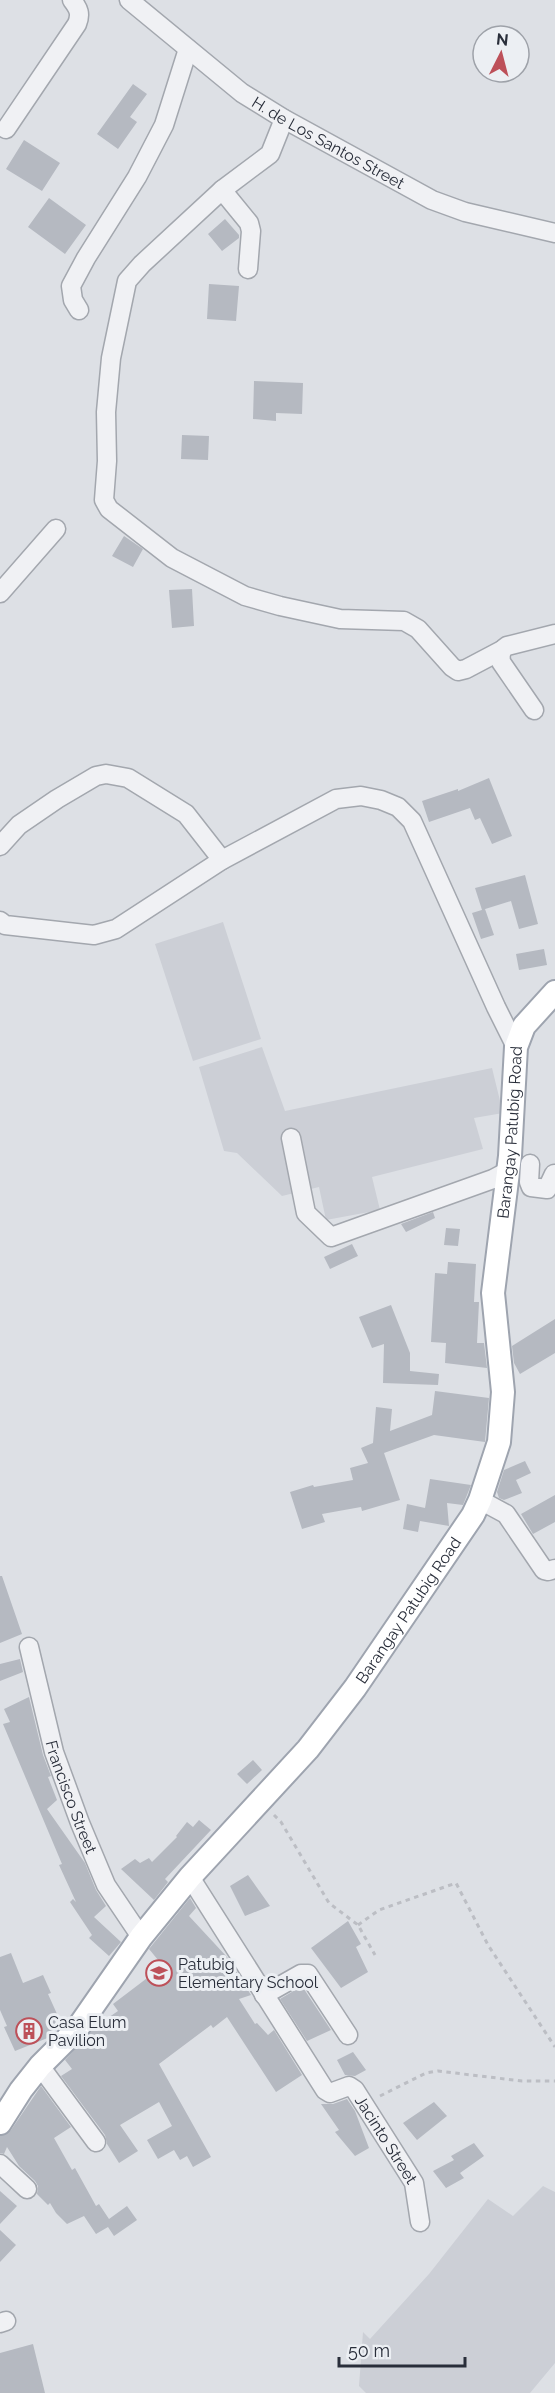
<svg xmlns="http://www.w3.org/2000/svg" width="555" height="2393" viewBox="0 0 555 2393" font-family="Raleway,sans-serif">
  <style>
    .built { fill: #cccfd6 }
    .building { fill: #b5b9c1 }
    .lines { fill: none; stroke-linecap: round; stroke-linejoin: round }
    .minor-casing { stroke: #a3a7ae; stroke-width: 21 }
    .major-casing { stroke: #9ea4af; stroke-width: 26 }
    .path { stroke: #bcbec4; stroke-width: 3; stroke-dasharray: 4.5 4.5; stroke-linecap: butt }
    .minor { stroke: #f0f1f4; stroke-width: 18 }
    .major { stroke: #fff; stroke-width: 22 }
    .labels { text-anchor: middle; stroke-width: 6; stroke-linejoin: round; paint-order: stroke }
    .street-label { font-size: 16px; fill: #292e3a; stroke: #eceff3 }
    .poi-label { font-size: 16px; fill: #292e3a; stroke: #eceff3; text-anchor: start }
  </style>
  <rect width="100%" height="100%" fill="#dde0e5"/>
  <path class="built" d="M223 922 261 1039 193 1061 155 944Z
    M262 1047 285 1111 492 1068 503 1113 474 1118 483 1149 372 1177 380 1210 326 1220 319 1187 282 1196 237 1153 224 1151 199 1067Z
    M543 2186 555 2192V2363L530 2393H366L359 2386 363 2332 370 2339 429 2274 488 2199 513 2216Z"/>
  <path class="building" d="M133 84 147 94 130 117 137 122 118 149 97 134Z
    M24 140 60 163 42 191 6 169Z
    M49 198 86 225 65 254 28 227Z
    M225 219 239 235V238L222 251 208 234Z
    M209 284 239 286 236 321 207 319Z
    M254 381 303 383 302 414 276 413V421L253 419Z
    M182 435 209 436 208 460 181 459Z
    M124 536 143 549 133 567 112 556Z
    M192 589 194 626 172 628 169 590Z
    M489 778 512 836 492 844 480 818 475 820 470 808 429 822 422 801 458 789V791Z
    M525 875 538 924 519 929 511 901 482 910 475 888Z
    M485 909 494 935 481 939 472 913Z
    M544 949 547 965 519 970 516 954Z
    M433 1212 435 1218 406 1232 401 1224Z
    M446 1228 460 1229 458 1246 444 1245Z
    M352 1244 358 1256 330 1269 324 1257Z
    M448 1262 476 1264 474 1302H479L477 1343H484L487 1368 445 1363 446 1343 431 1342 435 1273 447 1274Z
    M391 1305 410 1353V1371L439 1374 438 1385 383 1383 384 1344 372 1348 359 1317Z
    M555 1319V1353L520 1374 514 1363 512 1346Z
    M435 1391 489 1398 485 1442 434 1435 384 1453 400 1500 362 1511 361 1507 322 1514 325 1522 302 1529 290 1492 313 1485 314 1487 353 1480 350 1468 368 1463 361 1448 373 1443 376 1407 392 1409 390 1431 432 1415Z
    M525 1461 531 1473 516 1480 522 1493 504 1500 499 1498 497 1492 504 1470Z
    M430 1479 471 1485 463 1505 447 1503 449 1526 420 1521 418 1532 403 1529 407 1504 425 1508Z
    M555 1495V1522L533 1534 521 1514Z
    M0 1576H2L22 1634 0 1643Z
    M20 1659 23 1672 0 1681V1664Z
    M29 1697 43 1755 51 1776 48 1777 57 1800 47 1809 85 1863 96 1890 106 1906 94 1917 121 1942 109 1956 89 1938 92 1935 70 1902 73 1899 76 1902 59 1865 62 1864 3 1724 10 1722 4 1709Z
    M253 1760 262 1770 247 1784 237 1774Z
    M199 1820 211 1830 165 1879 168 1882 154 1900 121 1869 135 1859 140 1863 149 1858 152 1862 177 1837 176 1836 187 1822 193 1827Z
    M248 1875 270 1906 245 1916 230 1886Z
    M190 1898 196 1908 189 1916 227 1957 251 1995 239 1999 255 2024 257 2023 268 2035 274 2030 302 2075 276 2092 227 2017 213 2028 211 2025 159 2064 211 2157 193 2167 187 2156 180 2160 174 2150 158 2159 147 2140 172 2126 159 2102 120 2125 138 2151 119 2163 107 2144 105 2135 61 2076 72 2069 65 2060 96 2026 118 2011 113 2004 163 1966 149 1949Z
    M348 1921 361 1944 356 1947 368 1972 341 1988 311 1948Z
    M11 1953 23 1983 43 1975 51 1993 48 1994 62 2025 50 2037 15 2051 4 2027 7 2026 0 2010V1957Z
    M302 1986 331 2030 307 2041 280 1999Z
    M353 2052 366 2070 355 2076 345 2075 337 2060Z
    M41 2086 71 2127 54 2138 72 2170 75 2168 96 2206 99 2204 109 2219 127 2206 137 2220 114 2236 108 2227 96 2234 84 2216 67 2224 56 2213 50 2203 48 2205 37 2194 38 2186 35 2181 19 2166 7 2147 4 2154 0 2153V2136L11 2130Z
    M347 2099 355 2111 369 2148 355 2156 335 2132 339 2130 321 2104H333Z
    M434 2102 447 2116 417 2140 403 2123Z
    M474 2143 484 2156 460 2173 464 2178 446 2188 433 2171 454 2160 451 2156Z
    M0 2191 17 2206 0 2224Z
    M0 2230 16 2245 0 2262Z
    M33 2344 45 2393H0V2353Z"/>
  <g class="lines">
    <g class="minor-casing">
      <g id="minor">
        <path id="s1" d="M129 0 242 93 284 119 432 200 465 212 555 233"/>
        <path d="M6 129 77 24C81 14 79 9 72 0"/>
        <path d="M222 190 142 264 127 281 111 358 106 412 107 461 104 500 109 509 172 558 245 596 280 606 340 619 404 621 418 629 452 667 458 671 466 669 502 650"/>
        <path d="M248 269 251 231 249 223 222 190 270 154 284 119"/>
        <path d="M79 310 73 300 71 286 86 258 137 177 164 125 188 49"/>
        <path d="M0 593 56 529"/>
        <path d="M534 710 501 662C500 654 501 650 507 646L555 634"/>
        <path d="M0 846 19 825 57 799 96 776 106 774 128 778 186 814 222 860"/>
        <path d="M0 921 5 925 94 935 116 929 222 860 336 799 361 796 381 800 398 807 412 821 496 1007 516 1047"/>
        <path d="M291 1138 306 1213 331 1237 493 1179 508 1171"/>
        <path d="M530 1164 529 1182 531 1187 547 1189 554 1174"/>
        <path d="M480 1500 506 1514 544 1570 548 1571 555 1569"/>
        <path id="s2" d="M29 1647 54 1752 80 1823 106 1885 141 1937"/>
        <path id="s3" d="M190 1877 325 2090 330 2093 349 2086 355 2090 414 2183 420 2222"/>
        <path d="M264 1995 301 1974H308L348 2035"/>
        <path d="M40 2066 96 2142"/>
        <path d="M0 2164 27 2189"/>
        <path d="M0 2323 6 2321"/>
      </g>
    </g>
    <g class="major-casing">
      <g id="major">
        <path id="s4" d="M0 2123 21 2090 40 2066 77 2029 141 1937 190 1877 308 1749 355 1688 473 1515 480 1500 499 1442 503 1392 493 1293 510 1156 516 1047 524 1026 555 992"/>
      </g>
    </g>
    <path class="path" d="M274 1815 281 1822 329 1903 358 1925 375 1955
      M358 1925 379 1910 456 1883 488 1945 555 2047
      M380 2096 426 2073 438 2071 522 2081H555"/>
    <use href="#minor" class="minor"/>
    <use href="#major" class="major"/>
  </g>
  <defs>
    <g id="school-ring" transform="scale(1.35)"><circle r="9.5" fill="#eceff3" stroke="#bd5059" stroke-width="1.5"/><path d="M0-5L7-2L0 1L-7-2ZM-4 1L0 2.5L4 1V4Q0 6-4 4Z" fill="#bd5059"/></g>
    <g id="building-ring" transform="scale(1.35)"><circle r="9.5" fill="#eceff3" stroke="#bd5059" stroke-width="1.5"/><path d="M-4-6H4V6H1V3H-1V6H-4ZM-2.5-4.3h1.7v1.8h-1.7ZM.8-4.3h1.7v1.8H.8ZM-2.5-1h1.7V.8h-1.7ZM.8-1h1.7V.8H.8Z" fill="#bd5059"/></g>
  </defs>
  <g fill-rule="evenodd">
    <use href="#school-ring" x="159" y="1973"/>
    <use href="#building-ring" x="29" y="2031"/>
  </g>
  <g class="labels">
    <g class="street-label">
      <text dy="6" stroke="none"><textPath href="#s1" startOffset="246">H. de Los Santos Street</textPath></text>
      <text dy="6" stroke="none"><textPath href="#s4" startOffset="1161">Barangay Patubig Road</textPath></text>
      <text dy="6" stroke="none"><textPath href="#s4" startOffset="657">Barangay Patubig Road</textPath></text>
      <text dy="6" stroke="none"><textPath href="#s2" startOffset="156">Francisco Street</textPath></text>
      <text dy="6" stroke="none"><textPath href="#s3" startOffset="344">Jacinto Street</textPath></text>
    </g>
    <g class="poi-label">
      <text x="178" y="1970">Patubig<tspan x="178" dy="18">Elementary School</tspan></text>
      <text x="48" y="2028">Casa Elum<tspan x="48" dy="18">Pavilion</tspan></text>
    </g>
  </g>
  <g transform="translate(501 54) rotate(6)"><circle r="28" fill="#eceff3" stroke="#9ea2a9" stroke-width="1.5"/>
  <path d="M0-4.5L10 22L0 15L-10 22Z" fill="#bd5059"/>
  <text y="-9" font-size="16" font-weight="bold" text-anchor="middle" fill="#292e3a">N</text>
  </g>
  <path d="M339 2357v9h126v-9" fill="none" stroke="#292e3a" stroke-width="3"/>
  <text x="348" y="2357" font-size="18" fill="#292e3a" stroke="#eceff3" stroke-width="4.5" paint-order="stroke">50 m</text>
</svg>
